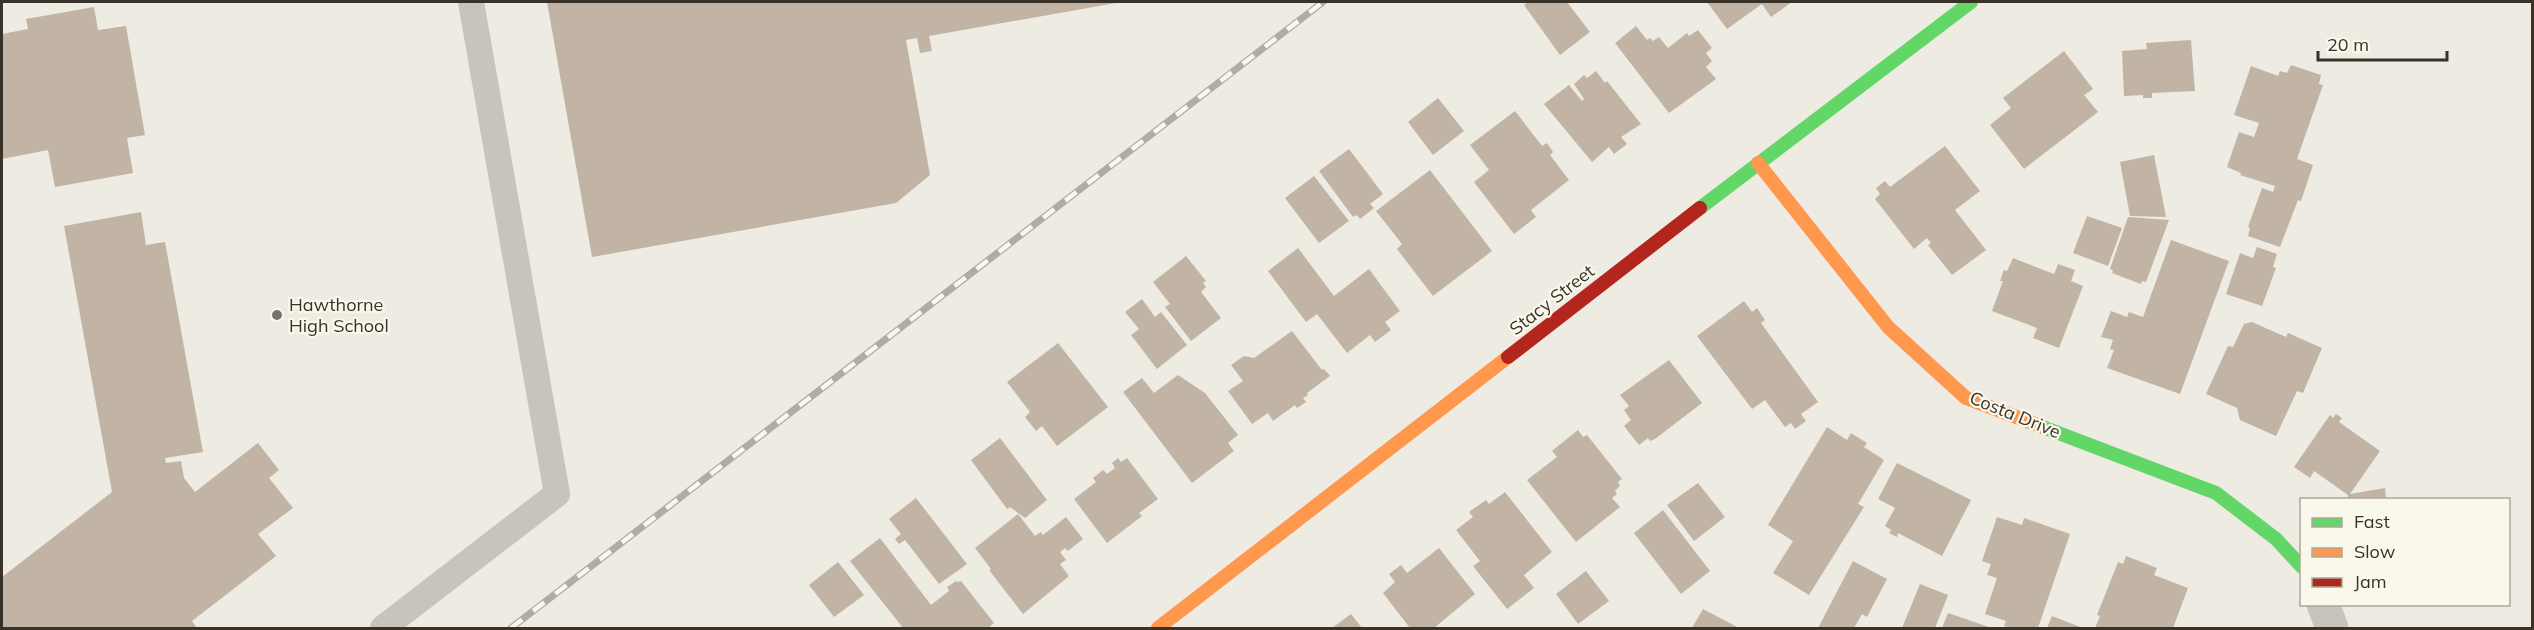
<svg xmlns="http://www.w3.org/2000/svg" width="2534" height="630" viewBox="0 0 2534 630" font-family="Mulish,sans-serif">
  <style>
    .building { fill: #c1b4a5 }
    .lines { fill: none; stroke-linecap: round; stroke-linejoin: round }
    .lane { stroke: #c7c4bc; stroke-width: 26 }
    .street { stroke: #c7c4bc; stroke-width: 33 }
    .fast { stroke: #63d668; stroke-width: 14 }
    .slow { stroke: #ff974d; stroke-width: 14 }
    .jam { stroke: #b3261e; stroke-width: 14 }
    .rail-casing { stroke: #afaca6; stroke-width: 7 }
    .rail { stroke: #faf7eb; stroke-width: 4.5; stroke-dasharray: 14; stroke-linecap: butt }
    .poi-dot { fill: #78736a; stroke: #faf7eb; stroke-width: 2 }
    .labels { text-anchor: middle; stroke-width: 4.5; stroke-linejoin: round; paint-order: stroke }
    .street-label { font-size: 18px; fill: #393229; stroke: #faf7eb }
    .poi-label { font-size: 18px; fill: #393229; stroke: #faf7eb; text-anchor: start }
  </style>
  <rect width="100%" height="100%" fill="#eeebe3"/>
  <path class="building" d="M547 2H1116V3L929 36 932 51 920 53 917 38 906 40 930 175 896 203 592 257Z
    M1528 2H1567L1590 32 1560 55 1524 5Z
    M1707 2H1792L1771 17 1762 4 1727 29Z
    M94 7 98 30 126 26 145 135 127 138 133 173 55 187 48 150 2 159V34L28 29 26 19Z
    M1636 26 1647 40 1650 38 1653 41 1659 37 1668 48 1687 33 1689 36 1698 30 1712 48 1706 53 1712 61 1706 67 1716 79 1669 113 1615 43Z
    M2191 40 2195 91 2152 93V98H2143V95L2124 96 2122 51 2147 49 2146 43Z
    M2064 51 2093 89 2084 95 2098 112 2024 169 1990 125 2011 108 2003 98Z
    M2291 65 2321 75 2319 84 2323 85 2297 159 2313 165 2301 201 2298 200 2280 247 2248 236 2250 228 2248 227 2262 188 2273 192 2275 186 2240 175 2241 173 2227 167 2239 132 2254 137 2259 123 2234 115 2251 66 2278 76 2280 71 2287 73Z
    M1596 71 1605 83 1607 81 1641 124 1621 137 1627 144 1614 154 1609 147 1592 162 1544 104 1569 85 1582 101 1584 99 1574 84 1584 75 1587 78Z
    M1438 98 1464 131 1433 155 1408 122Z
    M1515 111 1542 146 1547 143 1553 152 1550 155 1569 180 1531 210 1536 217 1514 234 1474 182 1489 170 1470 145Z
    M1945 146 1980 191 1955 210 1986 250 1952 275 1928 245 1931 243 1927 238 1914 249 1875 199 1880 194 1876 188 1885 181 1890 187Z
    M1349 149 1383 194 1370 204 1374 208 1360 219 1357 215 1353 217 1319 171Z
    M2154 155 2166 217 2130 216 2120 162Z
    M1430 170 1492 251 1433 296 1397 249 1402 244 1376 211Z
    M1314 176 1349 221 1319 243 1285 198Z
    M141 212 146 245 165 242 203 452 165 458 166 463 181 461 184 478 195 492 258 443 279 470 269 478 293 508 258 534 276 556 192 621 197 628H2V577L112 492 64 226Z
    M2087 216 2122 228 2108 266 2073 253Z
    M2128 217 2169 220 2146 282 2142 281 2141 284 2112 273 2113 270 2110 269Z
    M2171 240 2229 261 2180 394 2107 368 2114 350 2110 349 2113 340 2101 337 2111 311 2127 317 2129 312 2143 317Z
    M2257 247 2277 254 2273 267 2276 268 2262 306 2226 294 2240 253 2253 258Z
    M1298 248 1334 296 1369 269 1400 311 1385 322 1391 330 1375 342 1370 335 1347 353 1317 314 1306 322 1268 271Z
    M1186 256 1206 281 1203 283 1206 287 1201 292 1221 318 1191 341 1165 307 1170 304 1153 282Z
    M2013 258 2054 274 2058 264 2075 270 2071 281 2083 286 2059 348 2033 338 2037 328 1992 311 2003 281H2000L2004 270 2007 271Z
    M1142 299 1155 317 1161 312 1187 345 1157 369 1131 335 1139 329 1125 312Z
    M1744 301 1752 312 1757 308 1765 320 1761 323 1818 402 1801 414 1806 421 1795 429 1791 423 1785 427 1765 400 1752 409 1697 336Z
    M2252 322 2286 337 2288 333 2322 348 2303 393 2297 391 2276 436 2240 420 2237 408 2206 394 2228 346 2233 347 2244 324Z
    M1292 331 1322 370 1324 369 1330 376 1307 393 1308 395 1303 398 1306 402 1297 408 1295 405 1273 421 1268 413 1252 424 1228 391 1243 381 1231 365 1244 356 1254 358Z
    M1058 343 1108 407 1057 446 1042 426 1036 431 1025 417 1030 412 1007 382Z
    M1669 360 1702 403 1655 439 1650 441 1648 438 1639 445 1624 426 1631 420 1624 410 1629 406 1620 395Z
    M1178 375 1205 393 1238 435 1228 443 1234 451 1192 483 1123 392 1142 378 1154 393Z
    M2336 414 2342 418 2339 422 2380 451 2350 494 2385 488 2386 500H2348V495L2314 471 2310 478 2294 467 2330 415 2333 418Z
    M1827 427 1847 440 1851 433 1867 443 1864 447 1884 460 1858 504 1864 507 1809 595 1773 573 1793 541 1768 525Z
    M1578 430 1583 437 1587 435 1622 479 1618 482 1620 486 1615 491 1617 494 1612 498 1620 507 1576 542 1527 480 1557 457 1552 451Z
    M1000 438 1047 500 1025 518 1010 507 1007 509 971 460Z
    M1118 458 1121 462 1127 458 1158 499 1139 513 1142 516 1107 543 1074 499 1096 482 1093 478 1103 470 1107 474 1115 468 1112 463Z
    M1897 463 1971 500 1942 556 1898 533 1897 537 1889 533 1891 530 1885 526 1895 508 1878 499Z
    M1698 483 1725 517 1694 541 1667 505Z
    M1505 492 1552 552 1524 575 1534 588 1507 609 1473 566 1480 561 1456 530 1473 517 1469 512 1486 500 1489 504Z
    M916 498 967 564 939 584 905 540 899 544 895 539 901 534 889 519Z
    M1663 510 1710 571 1681 594 1634 533Z
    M1018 514 1035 536 1041 532 1043 535 1066 517 1083 539 1068 551 1065 548 1060 552 1066 560 1060 564 1069 576 1023 614 989 570 991 569 975 548Z
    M1997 517 2022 525 2024 518 2070 534 2038 628H2011L2004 626 2006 621 1985 614 1997 578 1987 575 1991 564 1982 561Z
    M880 538 931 605 949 591 947 587 956 581 958 582 961 581 994 623 988 628H903L850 561Z
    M1439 548 1475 594 1434 628H1410L1383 593 1395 582 1389 574 1401 565 1407 573Z
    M2126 556 2157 568 2154 575 2188 588 2173 628H2095L2100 616 2097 615 2118 562 2123 564Z
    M1853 561 1887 579 1867 617 1862 614 1854 628H1818Z
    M838 562 864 595 834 617 809 585Z
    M1586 571 1609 601 1578 624 1556 594Z
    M1920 584 1948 595 1935 628H1902Z
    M1703 609 1739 628H1692Z
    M1948 613 1992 628H1942Z
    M1351 614 1362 628H1332Z
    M2052 616 2083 628H2047Z"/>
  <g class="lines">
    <path class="lane" d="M383 628 557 494 471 2"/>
    <path class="street" d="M2323 604 2332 628"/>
    <path class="fast" d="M1700 208 1971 2
      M2040 426 2216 493 2276 539 2302 567"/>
    <path class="slow" d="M1758 163 1888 327 1966 398 2040 426
      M1158 628 1508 357"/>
    <path class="jam" d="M1508 357 1700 208"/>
    <g class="rail-casing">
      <path id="rail" d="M511 628 1323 2"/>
    </g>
    <use href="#rail" class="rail"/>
  </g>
  <circle class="poi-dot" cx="277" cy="315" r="6"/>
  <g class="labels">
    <g class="street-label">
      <text transform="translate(1552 300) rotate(-38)" y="6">Stacy Street</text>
      <text transform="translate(2015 415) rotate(22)" y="6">Costa Drive</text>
    </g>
    <g class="poi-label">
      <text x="289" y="311">Hawthorne<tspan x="289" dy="21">High School</tspan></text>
    </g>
  </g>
  <rect width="2534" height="630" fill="none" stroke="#393229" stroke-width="6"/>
  <rect x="2300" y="498" width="210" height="108" fill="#faf7eb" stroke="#ada89d" stroke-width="1.5"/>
  <rect x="2312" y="518" width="30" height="9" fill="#63d668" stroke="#ada89d" stroke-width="1.5"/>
  <text x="2354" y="528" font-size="18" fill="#393229">Fast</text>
  <rect x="2312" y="548" width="30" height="9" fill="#ff974d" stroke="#ada89d" stroke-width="1.5"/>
  <text x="2354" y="558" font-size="18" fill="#393229">Slow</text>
  <rect x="2312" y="578" width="30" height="9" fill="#b3261e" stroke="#ada89d" stroke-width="1.5"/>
  <text x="2354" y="588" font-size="18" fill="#393229">Jam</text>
  <path d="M2318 51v9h129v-9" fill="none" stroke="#393229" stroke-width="3"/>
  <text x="2327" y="51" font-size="18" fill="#393229" stroke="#faf7eb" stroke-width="4.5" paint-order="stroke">20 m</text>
</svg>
